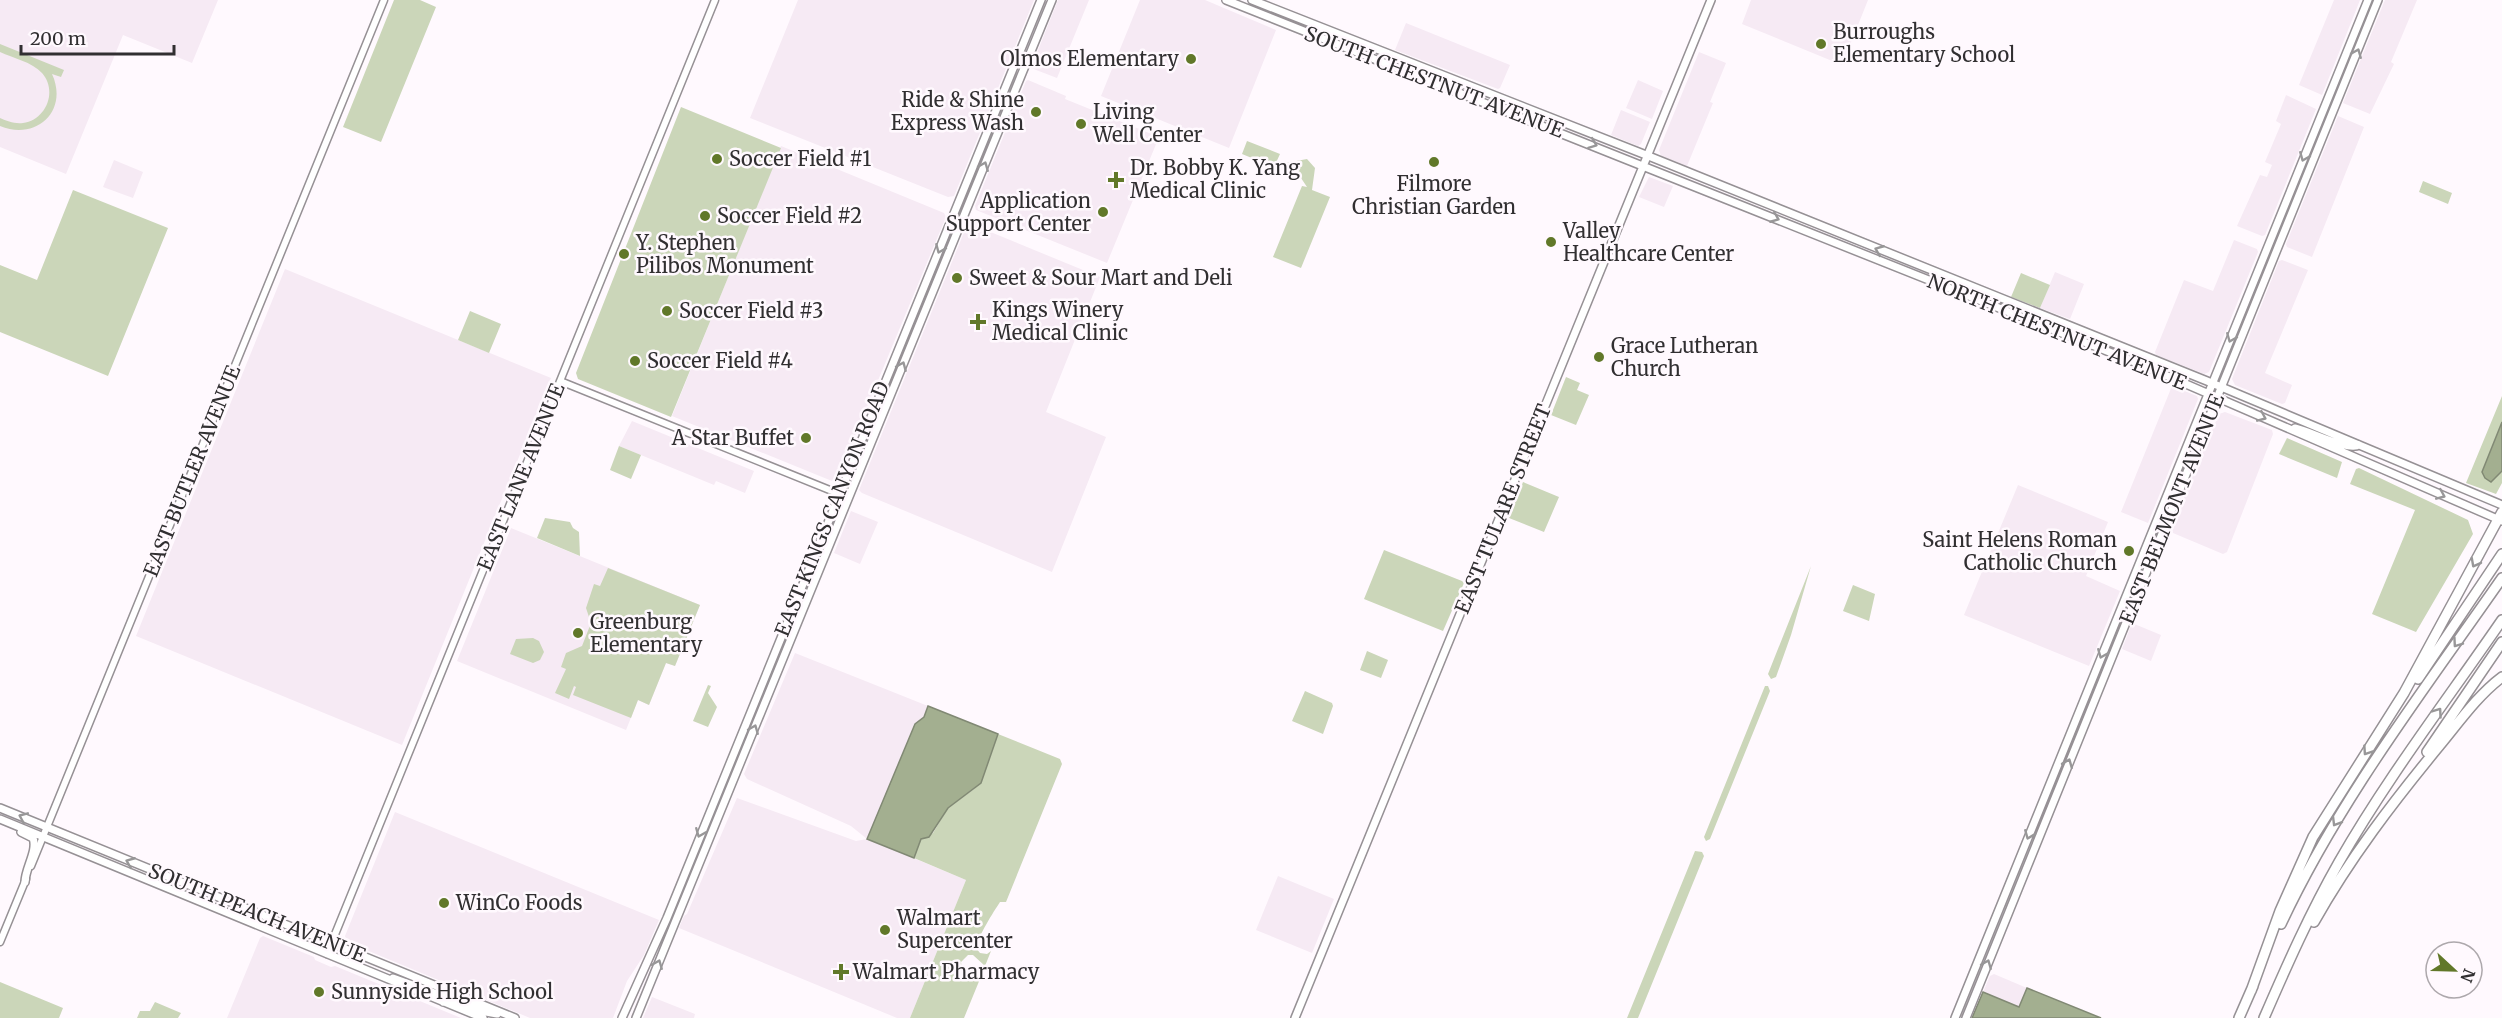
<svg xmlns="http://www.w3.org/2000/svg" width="2502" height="1018" viewBox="0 0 2502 1018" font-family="Merriweather,serif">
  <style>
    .built { fill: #f6eaf4 }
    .green { fill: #cbd6b9 }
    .water { fill: #a3af90; stroke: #818974; stroke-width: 1.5 }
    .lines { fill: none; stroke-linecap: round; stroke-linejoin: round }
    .tertiary-casing { stroke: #969195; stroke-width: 9 }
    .secondary-casing { stroke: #969195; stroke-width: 10 }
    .motorway-casing { stroke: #969195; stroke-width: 12 }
    .tertiary { stroke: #fff; stroke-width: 6 }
    .secondary { stroke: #fff; stroke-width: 7 }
    .motorway { stroke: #fff; stroke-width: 9 }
    .oneway { stroke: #989798 }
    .poi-dot { fill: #617829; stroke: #fff9fe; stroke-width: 2 }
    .labels { text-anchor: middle; stroke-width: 5; stroke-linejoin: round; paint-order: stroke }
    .poi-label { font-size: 20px; fill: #312f31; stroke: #fff9fe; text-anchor: start }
    .street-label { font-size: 20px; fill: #312f31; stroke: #fff9fe }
  </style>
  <rect width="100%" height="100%" fill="#fff9fe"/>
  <path class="built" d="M0 0H218L192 63 123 35 66 174 0 147Z
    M798 0H1034L954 196 948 197 750 118Z
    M1058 0H1089L1057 78 1031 68Z
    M1140 0H1205L1276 30 1229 148 1101 96Z
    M1751 0H1868L1842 65 1742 24Z
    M2334 0H2360L2322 95 2299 85Z
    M2385 0H2417L2391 62 2394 64 2370 114 2343 103Z
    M1406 23 1510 65 1500 88 1498 89 1395 50Z
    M1699 52 1726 63 1710 102 1713 103 1687 166 1661 156 1659 150Z
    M1028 80 1066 96 1065 99 1159 137 1107 263 976 210 975 206 1026 81Z
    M1638 80 1663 91 1652 119 1626 108Z
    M2286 95 2316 109 2265 235 2262 236 2237 226 2260 175 2267 177 2272 165 2265 162 2281 124 2276 121Z
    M1621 110 1650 122 1641 144 1638 146 1611 135Z
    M2338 116 2364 127 2312 257 2287 247 2286 244Z
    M781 146 944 213 946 217 837 479 832 481 672 416Z
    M114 160 143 172 133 198 103 187Z
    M1649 177 1673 186 1664 207 1639 197Z
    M971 224 1100 277 1046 412 1106 437 1052 572 862 493 859 490 967 225Z
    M2234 240 2257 249 2258 252 2209 372 2204 374 2156 355 2155 352 2184 280 2213 291Z
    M2282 260 2308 270 2265 373 2292 385 2285 403 2282 404 2235 385 2232 379 2279 261Z
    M285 269 551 378 402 745 136 636Z
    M2055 272 2084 284 2070 319 2040 308Z
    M2172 386 2197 396 2198 399 2148 523 2121 512Z
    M2225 412 2272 430 2273 434 2227 552 2223 554 2173 533 2171 528 2219 414Z
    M632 421 754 471 745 493 716 481 714 485 619 446Z
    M2018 485 2108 522 2086 576 2120 591 2089 666 1964 615Z
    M851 511 878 522 860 564 834 553Z
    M511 528 700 605 675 666 666 663 649 705 638 700 626 730 457 661Z
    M2132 623 2161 635 2151 661 2122 649Z
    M795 653 928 706 924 717 914 724 868 839 966 880 910 1018H897L679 928 684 916 687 914 737 798 856 841 867 839 851 826 747 779 744 774Z
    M395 812 659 920 644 955 627 981 613 1018H530L347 942 345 936Z
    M1278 876 1334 899 1312 953 1256 930Z
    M263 936 314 957 315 960 331 967 335 966 461 1018H227L260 938Z
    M1994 974 2027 988 2019 1007 1983 992 1990 976Z
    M652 997 695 1014 694 1018H643Z"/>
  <path class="green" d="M394 0H420L436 7 381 142 343 127Z
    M0 44 64 70 61 77 52 74C69 111 36 141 0 126V118C7 121 14 124 23 123 46 120 58 91 42 73 32 62 13 58 0 52Z
    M681 107 781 148 671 417 578 379 576 373Z
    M1247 141 1280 154 1274 167 1242 154Z
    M1307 159 1315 168 1312 190 1330 197 1301 268 1273 257 1302 186 1307 187 1301 178 1279 169 1280 164Z
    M2423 181 2452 193 2448 204 2419 192Z
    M73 190 168 228 108 376 0 332V265L37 280Z
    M2021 273 2050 285 2040 308 2011 297Z
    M470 311 501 324 489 353 458 340Z
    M1566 377 1580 383 1577 390 1589 395 1576 425 1551 415Z
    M2502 396V483L2496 494 2466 483Z
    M2287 438 2342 462 2337 478 2279 454Z
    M619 446 641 455 631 479 610 470Z
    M2359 468 2468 520 2473 534 2416 632 2372 614 2415 510 2350 484 2356 469Z
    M1523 482 1559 497 1544 532 1509 518Z
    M545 518 570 522 573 528 579 532 580 556 537 538Z
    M1384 550 1462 581 1464 583 1443 631 1364 599Z
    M1811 566 1791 635 1776 677 1771 679 1768 674Z
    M608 568 700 605 675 666 666 663 649 705 638 700 631 718 573 695 576 687 574 686 569 699 555 693 566 669 561 667 566 653 582 646 591 623 586 608 594 584 600 586Z
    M1853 585 1875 594 1869 621 1843 611Z
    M533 638 539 641 544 652 540 660 533 663 510 654 516 639Z
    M1367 651 1388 660 1381 678 1360 670Z
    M708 685 711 686 708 693 717 707 708 727 693 721Z
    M1765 686H1768L1770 691 1710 839 1706 841 1704 837Z
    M1305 691 1332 703 1333 706 1323 734 1292 721Z
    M998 734 1060 759 1062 764 1006 902H1000C994 911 977 938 976 948L980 953 987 954 991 951 985 966 973 955H968L961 962 962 970 965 974H982L964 1018H910L966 880 914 858 921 839 933 833 948 808 974 789 982 779Z
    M1695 851 1702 852 1704 856 1638 1018H1627Z
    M0 982 63 1008 59 1018H0Z
    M155 1002 181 1013 178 1018H137L140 1011H150Z"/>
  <path class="water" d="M2502 422V471L2491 482 2485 478 2482 472Z
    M928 706 998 734 981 783 948 808 929 837 921 839 914 858 867 839 915 724 924 717Z
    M2027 988 2101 1018H1972L1983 992 2019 1007Z"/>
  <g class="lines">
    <g class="tertiary-casing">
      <path id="tertiary" d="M560 381 847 497
        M31 866 384 0
        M0 942 26 879
        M327 954 715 0"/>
    </g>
    <g class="secondary-casing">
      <path id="secondary" d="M1226 0 2142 365 2502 521
        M1252 0 1646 155 2207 381 2502 505
        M2295 428C2310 431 2349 452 2359 445
        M0 808 515 1018
        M0 819 483 1018
        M21 832 33 838C38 851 25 868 25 882
        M393 978 440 995 448 991
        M443 1002 447 998H452L486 1012 497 1014
        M622 1018 667 918 1041 0
        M636 1018 1052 0
        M1295 1018 1711 0
        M1955 1018 2368 0
        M1966 1018 2378 0"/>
    </g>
    <g class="motorway-casing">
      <path id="motorway" d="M2418 679 2502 554
        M2427 752 2502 642
        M2314 922C2350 858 2393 802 2440 745 2459 722 2478 695 2502 677
        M2281 924C2339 800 2424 690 2502 578
        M2251 991 2280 911 2313 837 2404 693 2502 512
        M2239 1018 2253 986
        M2264 1018C2287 965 2310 913 2339 862 2387 778 2447 700 2502 620"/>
    </g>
    <use href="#tertiary" class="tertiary"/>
    <use href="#secondary" class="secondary"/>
    <use href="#motorway" class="motorway"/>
  </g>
  <defs><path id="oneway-chevron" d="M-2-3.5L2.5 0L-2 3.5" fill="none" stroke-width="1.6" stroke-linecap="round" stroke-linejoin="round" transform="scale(1.5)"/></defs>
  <g class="oneway">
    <use href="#oneway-chevron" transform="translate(2357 53) rotate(-68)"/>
    <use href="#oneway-chevron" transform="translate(1593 144) rotate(21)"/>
    <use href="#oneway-chevron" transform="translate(2304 157) rotate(112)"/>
    <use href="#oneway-chevron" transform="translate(984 166) rotate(-68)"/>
    <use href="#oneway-chevron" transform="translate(1775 218) rotate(22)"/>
    <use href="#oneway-chevron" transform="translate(940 249) rotate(113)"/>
    <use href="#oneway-chevron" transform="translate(1879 250) rotate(-158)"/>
    <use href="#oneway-chevron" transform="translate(2231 338) rotate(112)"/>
    <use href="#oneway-chevron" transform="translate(902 366) rotate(-67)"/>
    <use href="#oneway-chevron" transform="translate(2262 417) rotate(23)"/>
    <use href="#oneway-chevron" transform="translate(2441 495) rotate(23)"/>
    <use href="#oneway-chevron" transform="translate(2475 563) rotate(118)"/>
    <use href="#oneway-chevron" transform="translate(2457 643) rotate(125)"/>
    <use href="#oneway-chevron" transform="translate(2102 654) rotate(112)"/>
    <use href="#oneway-chevron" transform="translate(2438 712) rotate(-55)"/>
    <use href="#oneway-chevron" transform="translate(754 729) rotate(-68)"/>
    <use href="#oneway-chevron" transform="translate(2367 751) rotate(124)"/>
    <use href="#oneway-chevron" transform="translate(2068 763) rotate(-68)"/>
    <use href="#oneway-chevron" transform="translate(23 817) rotate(-157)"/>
    <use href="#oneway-chevron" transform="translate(2336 822) rotate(121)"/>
    <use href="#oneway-chevron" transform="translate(700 833) rotate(112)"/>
    <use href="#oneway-chevron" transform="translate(2029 835) rotate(112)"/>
    <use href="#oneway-chevron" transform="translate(130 862) rotate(-158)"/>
    <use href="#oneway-chevron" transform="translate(658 964) rotate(-68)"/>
    <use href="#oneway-chevron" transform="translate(1987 964) rotate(-68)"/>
  </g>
  <g class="poi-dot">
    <circle cx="1821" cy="44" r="6"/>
    <circle cx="1191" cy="59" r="6"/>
    <circle cx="1036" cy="112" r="6"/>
    <circle cx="1081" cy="124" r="6"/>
    <circle cx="717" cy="159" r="6"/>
    <circle cx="1434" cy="162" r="6"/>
    <path d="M1113 171h6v6h6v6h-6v6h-6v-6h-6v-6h6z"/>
    <circle cx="1103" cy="212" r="6"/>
    <circle cx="705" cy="216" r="6"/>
    <circle cx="1551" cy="242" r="6"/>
    <circle cx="624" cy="254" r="6"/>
    <circle cx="957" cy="278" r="6"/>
    <circle cx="667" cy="311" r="6"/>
    <path d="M975 313h6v6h6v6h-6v6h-6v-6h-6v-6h6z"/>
    <circle cx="1599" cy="357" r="6"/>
    <circle cx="635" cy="361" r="6"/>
    <circle cx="806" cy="438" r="6"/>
    <circle cx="2129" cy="551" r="6"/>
    <circle cx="578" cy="633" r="6"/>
    <circle cx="444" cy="903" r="6"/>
    <circle cx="885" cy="930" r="6"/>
    <path d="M838 963h6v6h6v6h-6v6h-6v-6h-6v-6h6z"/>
    <circle cx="319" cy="992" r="6"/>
  </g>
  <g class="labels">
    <g class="poi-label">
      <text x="1833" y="39">Burroughs<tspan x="1833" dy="23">Elementary School</tspan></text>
      <text x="1179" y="66" text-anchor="end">Olmos Elementary</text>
      <text x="1024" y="107" text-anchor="end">Ride &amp; Shine<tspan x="1024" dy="23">Express Wash</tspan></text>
      <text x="1093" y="119">Living<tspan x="1093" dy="23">Well Center</tspan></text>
      <text x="729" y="166">Soccer Field #1</text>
      <text x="1130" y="175">Dr. Bobby K. Yang<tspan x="1130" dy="23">Medical Clinic</tspan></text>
      <text x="1434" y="191" text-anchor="middle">Filmore<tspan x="1434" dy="23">Christian Garden</tspan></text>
      <text x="1091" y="208" text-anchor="end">Application<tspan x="1091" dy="23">Support Center</tspan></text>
      <text x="717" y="223">Soccer Field #2</text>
      <text x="1563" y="238">Valley<tspan x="1563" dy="23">Healthcare Center</tspan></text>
      <text x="636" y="250">Y. Stephen<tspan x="636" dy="23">Pilibos Monument</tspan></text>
      <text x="969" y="285">Sweet &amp; Sour Mart and Deli</text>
      <text x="992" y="317">Kings Winery<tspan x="992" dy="23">Medical Clinic</tspan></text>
      <text x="679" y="318">Soccer Field #3</text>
      <text x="1611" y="353">Grace Lutheran<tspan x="1611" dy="23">Church</tspan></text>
      <text x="647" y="368">Soccer Field #4</text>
      <text x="794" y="445" text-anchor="end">A Star Buffet</text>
      <text x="2117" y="547" text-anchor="end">Saint Helens Roman<tspan x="2117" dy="23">Catholic Church</tspan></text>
      <text x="590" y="629">Greenburg<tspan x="590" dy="23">Elementary</tspan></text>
      <text x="456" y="910">WinCo Foods</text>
      <text x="897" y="925">Walmart<tspan x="897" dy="23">Supercenter</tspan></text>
      <text x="853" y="979">Walmart Pharmacy</text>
      <text x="331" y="999">Sunnyside High School</text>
    </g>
    <g class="street-label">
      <text transform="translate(1434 82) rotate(21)" y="7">SOUTH CHESTNUT AVENUE</text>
      <text transform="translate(2057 332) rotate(22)" y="7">NORTH CHESTNUT AVENUE</text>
      <text transform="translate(192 471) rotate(-68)" y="7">EAST BUTLER AVENUE</text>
      <text transform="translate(521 477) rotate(-68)" y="7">EAST LANE AVENUE</text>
      <text transform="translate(832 509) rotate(-68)" y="7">EAST KINGS CANYON ROAD</text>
      <text transform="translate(1503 509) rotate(-68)" y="7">EAST TULARE STREET</text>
      <text transform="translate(2172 509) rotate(-68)" y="7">EAST BELMONT AVENUE</text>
      <text transform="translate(257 913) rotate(22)" y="7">SOUTH PEACH AVENUE</text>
    </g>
  </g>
  <g transform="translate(2454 970) rotate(112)"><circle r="28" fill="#fff9fe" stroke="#ada8ac" stroke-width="1.5"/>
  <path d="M0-4.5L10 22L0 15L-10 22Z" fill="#617829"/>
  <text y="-9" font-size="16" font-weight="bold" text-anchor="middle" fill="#312f31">N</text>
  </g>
  <path d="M21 45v9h153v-9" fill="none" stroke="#312f31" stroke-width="3"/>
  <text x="30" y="45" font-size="18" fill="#312f31" stroke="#fff9fe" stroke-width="4.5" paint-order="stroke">200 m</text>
</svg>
